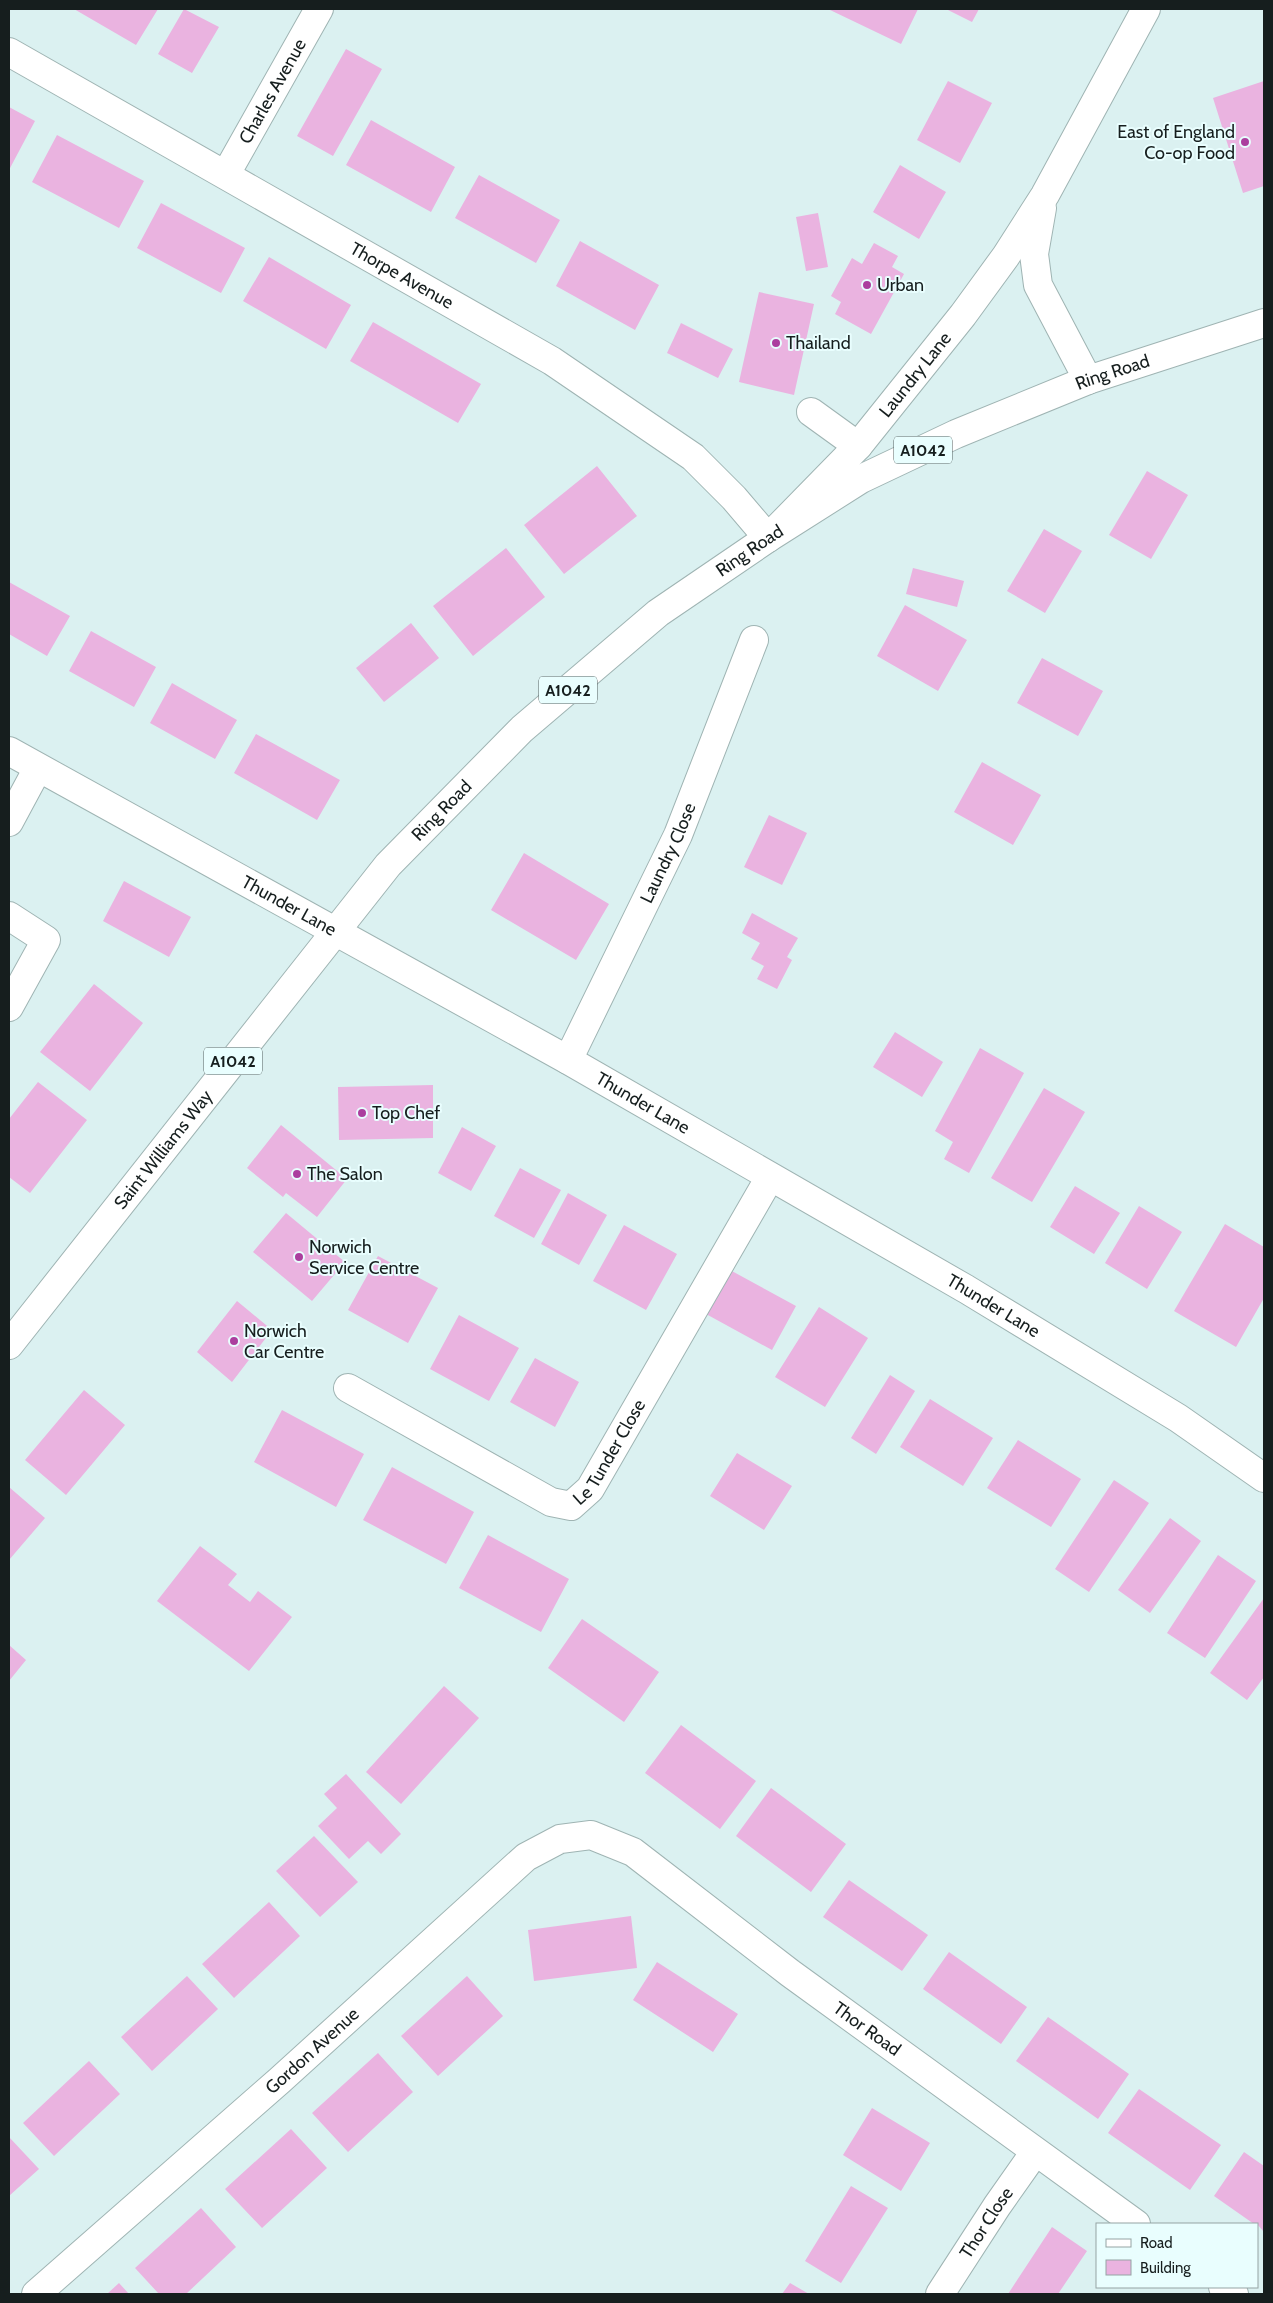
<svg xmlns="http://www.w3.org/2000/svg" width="1273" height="2303" viewBox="0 0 1273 2303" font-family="Cabin,sans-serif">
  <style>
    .building { fill: #eab3e0 }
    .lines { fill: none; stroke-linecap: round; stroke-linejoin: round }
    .minor-casing { stroke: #9fb4b3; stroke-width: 30 }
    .highway-casing { stroke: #9fb4b3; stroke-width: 30 }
    .minor { stroke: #fff; stroke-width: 28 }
    .highway { stroke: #fff; stroke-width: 28 }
    .poi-dot { fill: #ab3e9e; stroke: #e9fefe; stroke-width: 2 }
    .labels { text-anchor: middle; stroke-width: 4; stroke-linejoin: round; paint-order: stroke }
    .shield { fill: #e9fefe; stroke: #556161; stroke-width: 1 }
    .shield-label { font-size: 16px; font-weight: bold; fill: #161e1e }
    .street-label { font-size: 18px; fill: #161e1e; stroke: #e9fefe }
    .poi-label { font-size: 18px; fill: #161e1e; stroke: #e9fefe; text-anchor: start }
  </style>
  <rect width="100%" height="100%" fill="#dbf1f1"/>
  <path class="building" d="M74 9H158L136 45Z
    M184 9 219 27 192 73 158 54Z
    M828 9H918L901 44Z
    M946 9H979L972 22Z
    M346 49 382 69 333 156 297 136Z
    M948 81 992 103 960 163 917 140Z
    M1264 81V186L1243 193 1213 98Z
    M9 107 35 121 9 170Z
    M371 120 455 167 431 212 346 165Z
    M57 135 144 181 119 228 32 182Z
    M900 165 946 192 919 239 873 212Z
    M479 175 560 220 536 263 455 218Z
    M161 203 245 248 221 293 137 248Z
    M818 213 828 267 806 271 796 217Z
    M580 241 659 285 635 330 556 286Z
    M874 243 898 256 892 267 904 274 871 334 835 314 841 302 831 296 852 258 862 264Z
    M269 257 351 305 326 349 243 301Z
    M759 292 814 304 794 395 739 382Z
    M373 322 481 384 458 423 350 361Z
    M681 323 733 349 718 378 667 353Z
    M597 466 637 516 564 574 524 525Z
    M1147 471 1188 495 1151 559 1109 535Z
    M1044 529 1082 551 1045 613 1007 591Z
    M506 548 545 597 473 656 433 606Z
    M913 568 964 581 957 607 906 594Z
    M9 582 70 616 47 656 9 634Z
    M905 605 967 640 938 691 877 656Z
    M411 623 439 658 384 702 356 668Z
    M91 631 156 667 134 707 69 671Z
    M1042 658 1103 691 1078 736 1017 703Z
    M172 683 237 720 215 759 150 723Z
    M256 734 340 780 317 820 234 773Z
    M982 762 1041 795 1013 845 954 812Z
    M769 815 807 833 782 885 744 867Z
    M524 853 609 904 576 960 491 910Z
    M124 881 191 917 169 957 103 921Z
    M752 913 798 938 787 957 792 960 777 989 757 979 764 966 751 959 760 943 742 933Z
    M94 984 143 1023 90 1091 40 1052Z
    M895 1032 943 1062 922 1097 873 1067Z
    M980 1048 1024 1073 969 1173 944 1159 953 1142 935 1131Z
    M38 1082 87 1120 30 1193 9 1177V1119Z
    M433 1085V1138L339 1140 338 1087Z
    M1044 1088 1085 1112 1032 1202 991 1178Z
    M281 1125 347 1179 317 1217 286 1193 283 1197 247 1168Z
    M462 1127 496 1146 471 1191 438 1173Z
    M520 1168 561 1190 534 1238 494 1216Z
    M1075 1186 1120 1213 1094 1254 1050 1227Z
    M568 1193 607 1215 579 1265 541 1244Z
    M1139 1206 1182 1232 1147 1289 1105 1263Z
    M286 1213 345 1262 312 1301 253 1252Z
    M1225 1224 1264 1247V1298L1236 1347 1174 1311Z
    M624 1225 677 1254 646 1310 593 1281Z
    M378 1256 438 1288 408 1343 348 1310Z
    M730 1270 796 1306 772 1350 706 1314Z
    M237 1301 272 1330 232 1382 197 1352Z
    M819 1307 868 1338 825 1407 775 1377Z
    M459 1315 519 1348 489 1401 430 1369Z
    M535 1358 579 1382 555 1427 510 1402Z
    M890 1375 915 1391 876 1454 851 1438Z
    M84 1390 125 1425 66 1495 25 1460Z
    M930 1399 993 1438 963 1486 900 1447Z
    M282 1410 364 1454 336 1507 254 1462Z
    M1018 1440 1081 1479 1051 1527 987 1488Z
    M737 1453 792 1486 764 1530 710 1496Z
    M392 1467 474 1512 446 1564 363 1520Z
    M1114 1480 1149 1503 1089 1592 1055 1569Z
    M9 1487 45 1518 9 1560Z
    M1170 1518 1201 1541 1150 1613 1118 1590Z
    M488 1535 569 1579 541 1632 459 1588Z
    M200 1546 237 1574 228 1585 250 1602 258 1591 292 1617 249 1671 157 1601Z
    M1218 1555 1256 1581 1205 1658 1167 1633Z
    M1264 1598V1677L1247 1700 1210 1673Z
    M582 1619 659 1672 624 1722 548 1668Z
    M9 1645 26 1660 9 1681Z
    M444 1686 479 1718 401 1804 366 1772Z
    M681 1725 756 1781 720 1829 645 1773Z
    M346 1774 401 1834 381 1854 368 1841 349 1859 318 1826 337 1808 324 1794Z
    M771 1788 846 1844 811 1892 736 1836Z
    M314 1836 358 1882 320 1917 276 1871Z
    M849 1880 928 1935 902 1971 823 1917Z
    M269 1902 300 1936 234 1998 202 1964Z
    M631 1916 637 1968 534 1981 528 1930Z
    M949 1952 1027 2007 1001 2044 923 1989Z
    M657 1962 738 2014 713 2052 633 2000Z
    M187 1976 218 2009 152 2071 121 2037Z
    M467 1976 503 2016 438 2076 401 2036Z
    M1048 2017 1129 2074 1098 2119 1016 2061Z
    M378 2053 413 2092 348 2152 312 2113Z
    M89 2061 120 2094 54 2156 23 2123Z
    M1139 2089 1221 2145 1190 2190 1108 2133Z
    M872 2108 930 2143 901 2191 843 2155Z
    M291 2129 327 2168 262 2228 225 2189Z
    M9 2137 39 2169 9 2196Z
    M1244 2152 1264 2166V2232L1257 2224H1254L1214 2196Z
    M851 2186 888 2208 841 2283 805 2261Z
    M201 2208 236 2247 186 2294H159L135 2268Z
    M1052 2227 1087 2251 1058 2294H1008Z
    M119 2283 129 2294H107Z
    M790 2283 809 2294H782Z"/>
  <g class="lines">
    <g class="minor-casing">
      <g id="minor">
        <path id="s1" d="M9 52 552 361 693 457 734 498 768 538 858 446 963 315 1006 256 1045 195 1146 9"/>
        <path id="s2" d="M226 174 319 9"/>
        <path d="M1042 208 1034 254 1038 285 1088 380"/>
        <path d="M811 412 858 446"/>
        <path id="s3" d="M9 751 568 1060 966 1289 1178 1418 1264 1478"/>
        <path d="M9 822 38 768"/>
        <path d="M9 916 46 940 9 1007"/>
        <path id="s4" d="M568 1060 678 835 754 640"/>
        <path id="s5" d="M348 1388 551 1502 571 1506 590 1489 770 1177"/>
        <path d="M1223 2287 1234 2294"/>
        <path id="s6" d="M36 2294 279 2081 526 1857 560 1839 591 1835 633 1852 790 1973 1136 2224"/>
        <path id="s7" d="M940 2294 997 2206 1035 2152"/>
      </g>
    </g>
    <g class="highway-casing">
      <g id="highway">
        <path id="s8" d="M9 1345 388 865 522 729 658 613 768 538 861 479 956 434 1088 380 1264 323"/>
      </g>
    </g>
    <use href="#minor" class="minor"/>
    <use href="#highway" class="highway"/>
  </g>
  <g class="poi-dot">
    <circle cx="1245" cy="142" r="5"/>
    <circle cx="867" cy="285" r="5"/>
    <circle cx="776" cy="343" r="5"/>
    <circle cx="362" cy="1113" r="5"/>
    <circle cx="297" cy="1174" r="5"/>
    <circle cx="299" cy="1257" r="5"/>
    <circle cx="234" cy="1341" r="5"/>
  </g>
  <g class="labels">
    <g class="shield">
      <rect x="894" y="436.5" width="58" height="27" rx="4"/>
      <rect x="539" y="676.5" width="58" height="27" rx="4"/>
      <rect x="204" y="1047.5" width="58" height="27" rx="4"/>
    </g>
    <g class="shield-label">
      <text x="923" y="456">A1042</text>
      <text x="568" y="696">A1042</text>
      <text x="233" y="1067">A1042</text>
    </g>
    <g class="street-label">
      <text dy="6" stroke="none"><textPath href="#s2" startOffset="95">Charles Avenue</textPath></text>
      <text dy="6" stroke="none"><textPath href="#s1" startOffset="452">Thorpe Avenue</textPath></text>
      <text dy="6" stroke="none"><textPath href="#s8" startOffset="1498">Ring Road</textPath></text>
      <text dy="6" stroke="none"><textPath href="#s1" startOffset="1126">Laundry Lane</textPath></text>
      <text dy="6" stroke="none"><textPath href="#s8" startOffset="1092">Ring Road</textPath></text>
      <text dy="6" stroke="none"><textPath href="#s8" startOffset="688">Ring Road</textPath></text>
      <text dy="6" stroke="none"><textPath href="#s4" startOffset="230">Laundry Close</textPath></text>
      <text dy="6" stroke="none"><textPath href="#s3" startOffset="320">Thunder Lane</textPath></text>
      <text dy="6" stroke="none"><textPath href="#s3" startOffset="725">Thunder Lane</textPath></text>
      <text dy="6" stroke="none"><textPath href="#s8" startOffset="249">Saint Williams Way</textPath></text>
      <text dy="6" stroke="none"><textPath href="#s3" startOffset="1130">Thunder Lane</textPath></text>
      <text dy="6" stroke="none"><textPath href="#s5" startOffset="320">Le Tunder Close</textPath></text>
      <text dy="6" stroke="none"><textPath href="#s6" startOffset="1065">Thor Road</textPath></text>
      <text dy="6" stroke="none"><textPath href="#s6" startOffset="368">Gordon Avenue</textPath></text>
      <text dy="6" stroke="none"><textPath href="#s7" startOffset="85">Thor Close</textPath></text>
    </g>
    <g class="poi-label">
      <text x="1235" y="138" text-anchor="end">East of England<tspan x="1235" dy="21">Co-op Food</tspan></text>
      <text x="877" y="291">Urban</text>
      <text x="786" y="349">Thailand</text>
      <text x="372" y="1119">Top Chef</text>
      <text x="307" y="1180">The Salon</text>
      <text x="309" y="1253">Norwich<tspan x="309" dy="21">Service Centre</tspan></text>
      <text x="244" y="1337">Norwich<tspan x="244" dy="21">Car Centre</tspan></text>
    </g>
  </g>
  <rect width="1273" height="2303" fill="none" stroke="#161e1e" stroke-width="20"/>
  <rect x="1096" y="2223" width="162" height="65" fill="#e9fefe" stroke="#95a4a4"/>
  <rect x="1106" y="2239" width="25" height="8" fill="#ffffff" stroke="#95a4a4"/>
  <text x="1140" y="2248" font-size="15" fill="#161e1e">Road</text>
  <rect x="1106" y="2260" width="25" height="15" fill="#eab3e0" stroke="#95a4a4"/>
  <text x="1140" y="2273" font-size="15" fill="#161e1e">Building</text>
</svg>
